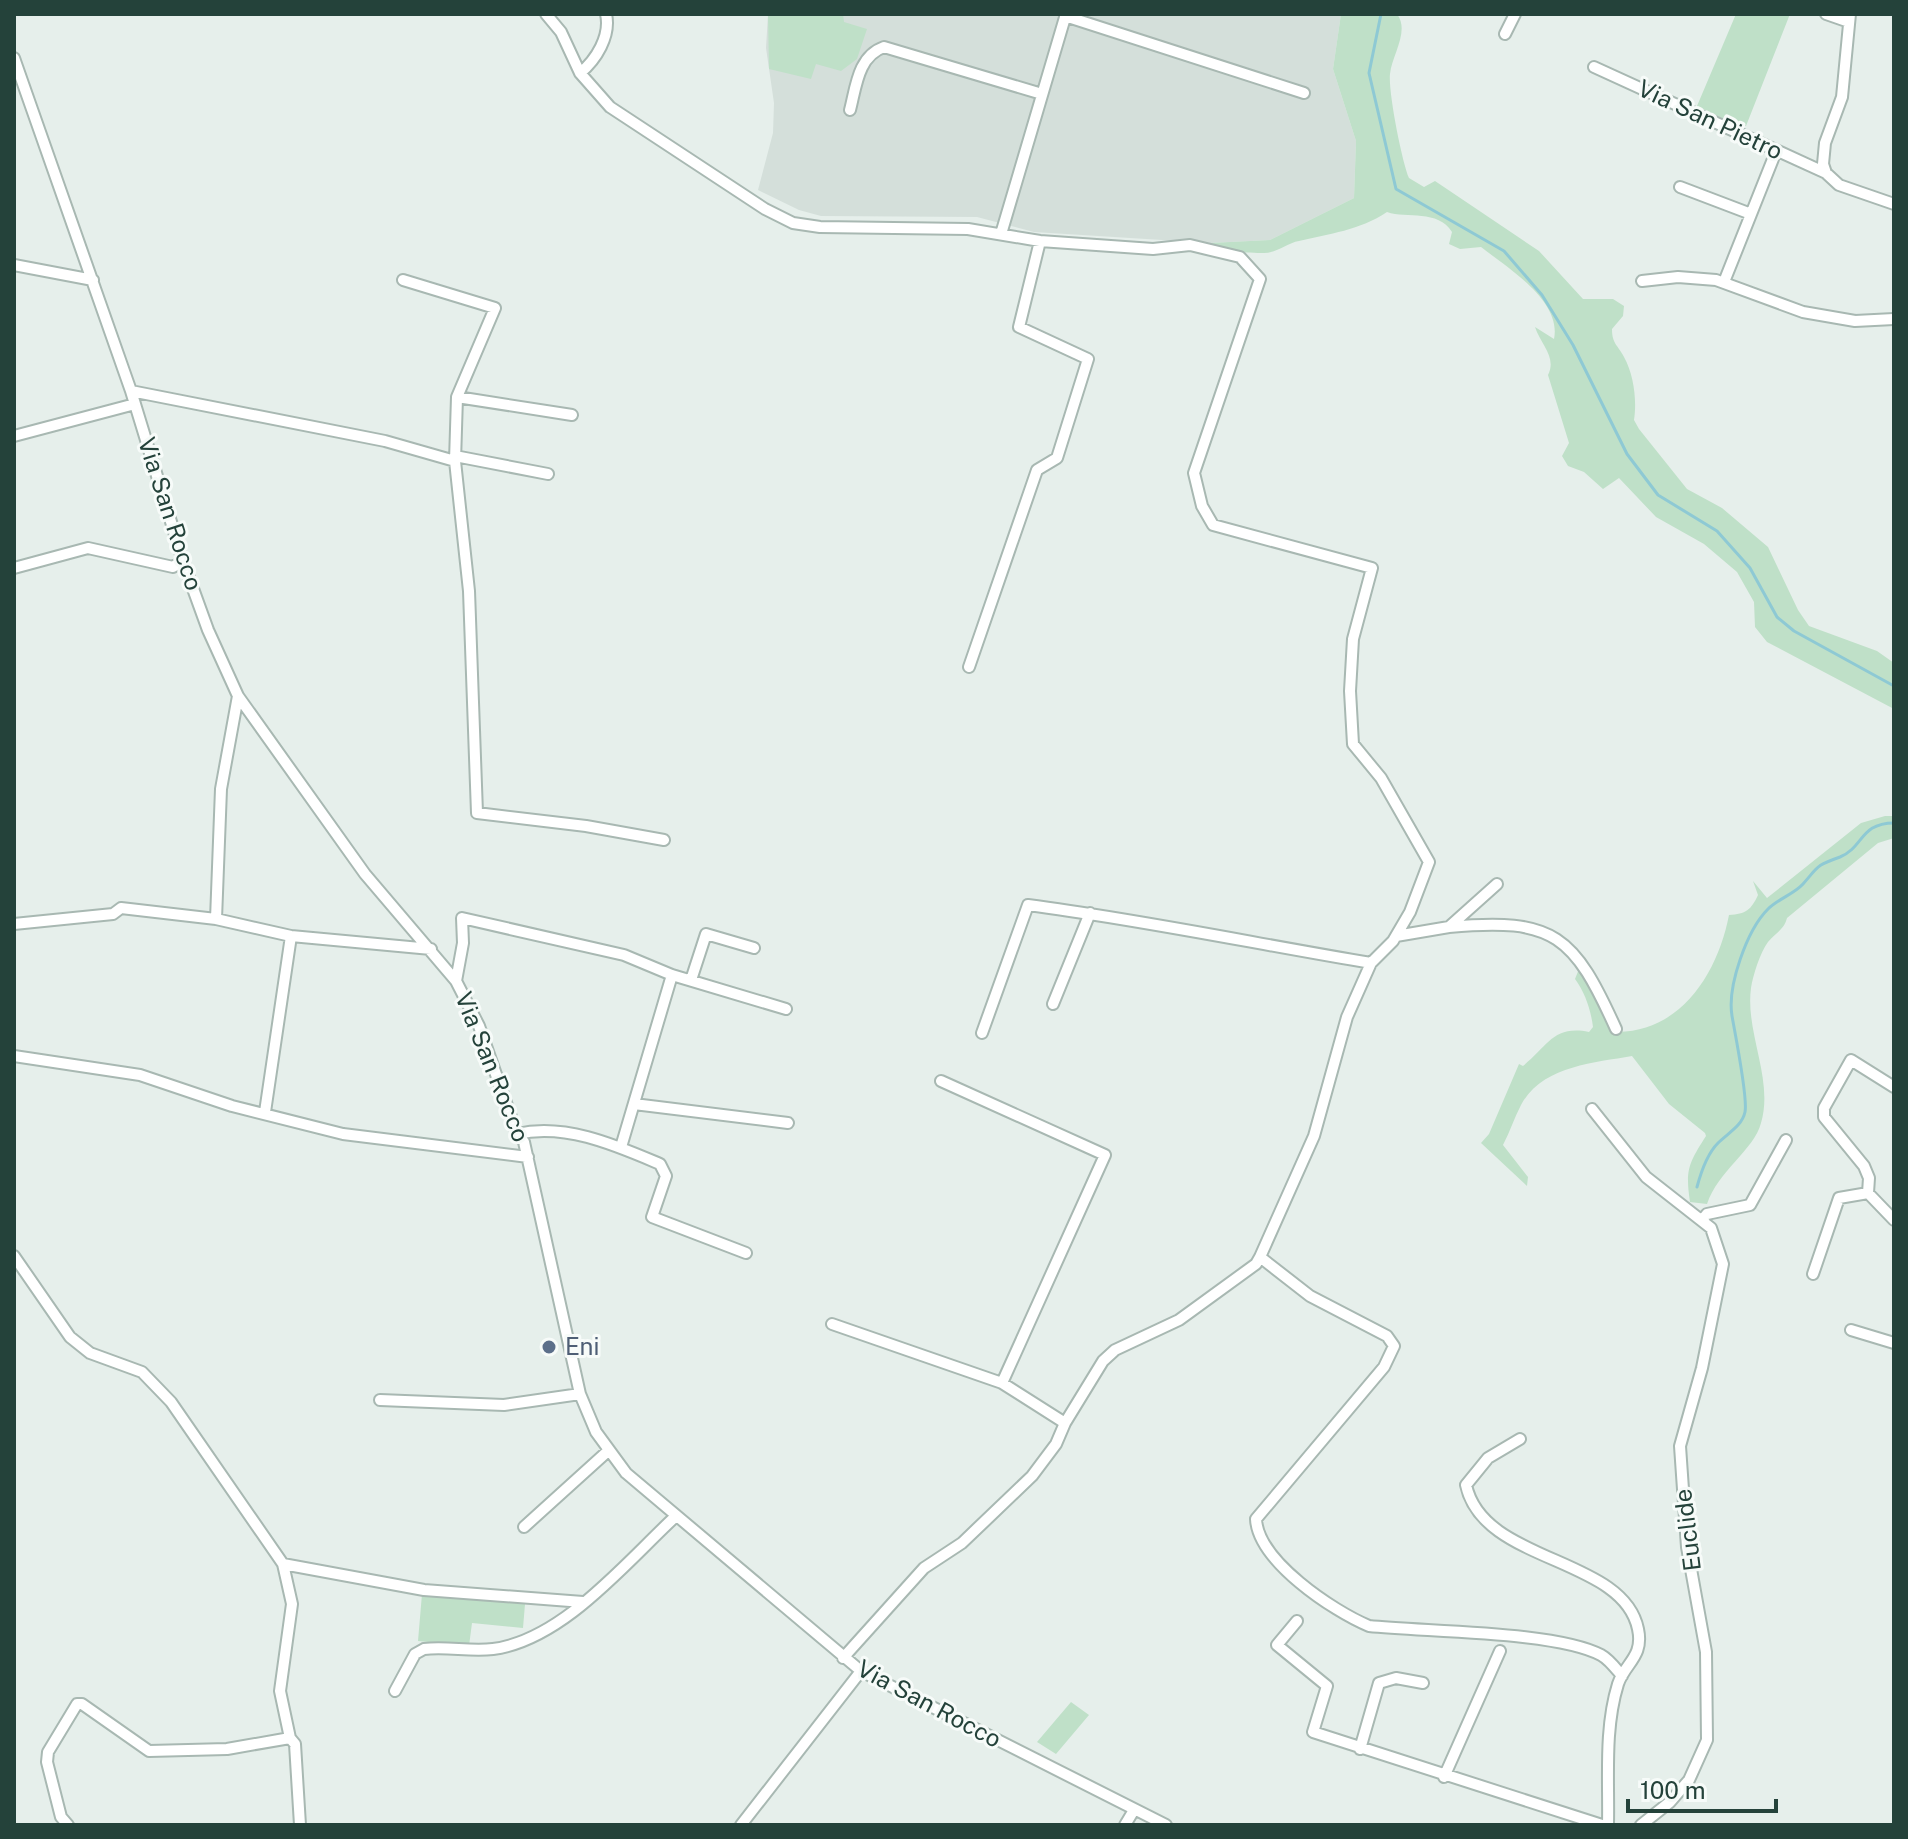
<svg xmlns="http://www.w3.org/2000/svg" width="1908" height="1839" viewBox="0 0 1908 1839" font-family="'Public Sans',sans-serif">
  <style>
    .built { fill: #d4dfda }
    .green { fill: #bfe0c8 }
    .lines { fill: none; stroke-linecap: round; stroke-linejoin: round }
    .stream { stroke: #8ec9d4; stroke-width: 3 }
    .minor-casing { stroke: #a8b8b2; stroke-width: 14 }
    .minor { stroke: #fff; stroke-width: 10 }
    .service-dot { fill: #5c6f8a; stroke: #f7fbf9; stroke-width: 3 }
    .labels { text-anchor: middle; stroke-width: 6; stroke-linejoin: round; paint-order: stroke }
    .street-label { font-size: 24px; fill: #24423a; stroke: #f7fbf9 }
    .service-label { font-size: 24px; fill: #4e5e75; stroke: #f7fbf9; text-anchor: start }
  </style>
  <rect width="100%" height="100%" fill="#e6efeb"/>
  <path class="built" d="M768 14H1341L1333 69 1356 141 1354 198 1270 240 1210 243 1034 232 977 217 821 216 799 210 758 190 773 133 774 103 766 48Z"/>
  <path class="green" d="M768 14H843L844 22 867 29 857 59 841 71 816 64 811 79 769 69Z
    M1341 14H1397C1410 31 1392 55 1390 74 1388 91 1402 162 1409 178L1424 187 1435 181 1539 251 1583 299H1613L1624 306 1623 316 1612 329C1612 344 1618 345 1624 357 1634 375 1637 401 1634 420L1639 429 1687 489 1722 508 1768 547 1798 610 1809 626 1877 651 1894 663V709L1767 642 1755 627 1754 602 1737 572 1704 544 1656 517 1619 478 1603 489 1584 472 1568 466 1562 456 1569 443 1548 375C1557 357 1541 345 1535 327L1554 339C1562 300 1506 267 1481 247L1460 249 1449 244 1452 232C1438 209 1407 219 1387 212 1360 230 1329 234 1299 241 1287 243 1277 253 1264 253 1248 253 1222 252 1210 243L1270 240 1354 198 1356 141 1333 69Z
    M1736 14H1790L1746 126 1734 124 1697 106Z
    M1885 816H1894V838L1878 843 1787 918C1784 930 1775 933 1768 942 1760 953 1753 975 1751 988 1745 1033 1774 1079 1761 1123 1754 1150 1718 1171 1707 1204L1690 1202C1685 1169 1689 1163 1706 1136L1705 1133 1669 1104 1632 1056C1593 1063 1542 1066 1521 1105 1514 1118 1510 1132 1503 1145L1528 1177 1527 1186 1481 1143 1489 1134 1519 1064 1523 1066C1548 1046 1553 1025 1589 1032L1593 1027C1591 1011 1585 992 1575 979L1581 964 1618 1032C1682 1031 1718 972 1729 915 1746 914 1751 910 1758 895L1753 881 1767 898 1861 823Z
    M422 1594 525 1604 523 1628 472 1623 469 1646 418 1641Z
    M1071 1702 1089 1715 1056 1754 1037 1742Z"/>
  <g class="lines">
    <path class="stream" d="M1381 14 1369 73 1396 189 1504 251 1542 295 1573 345 1627 454 1658 495 1717 531 1750 568 1777 617 1794 631 1894 686
      M1697 1187C1701 1172 1707 1154 1718 1143 1728 1133 1742 1126 1745 1112 1748 1098 1735 1033 1732 1016 1727 986 1747 930 1768 909 1778 899 1794 894 1803 884 1819 866 1815 866 1840 857 1864 847 1860 823 1894 823"/>
    <g class="minor-casing">
      <path id="minor" d="M546 14 561 32 580 73 610 107 765 209 793 223 820 227 968 229 1040 241 1153 249 1190 245 1240 257 1260 279 1194 473 1202 506 1213 525 1372 568 1353 639 1350 691 1353 744 1381 778 1429 862 1410 912 1393 941 1371 963 1347 1017 1314 1136 1260 1257 1310 1296 1387 1336 1394 1346 1384 1367 1256 1519C1258 1561 1333 1611 1369 1626 1425 1632 1556 1631 1601 1655 1610 1660 1616 1669 1622 1676
        M1826 14 1849 22
        M1850 14 1842 97 1825 143 1823 164 1826 173 1839 185 1894 204
        M1065 16 1304 93
        M1505 34 1515 14
        M14 58 131 391 183 561 208 630 238 696 365 874 456 981 479 1026 517 1134 524 1142 580 1394 596 1432 626 1473 861 1671 1166 1825
        M1594 67 1826 173
        M580 73C596 60 611 36 606 14
        M850 110C856 87 858 56 884 47L1042 94
        M1680 187 1751 214
        M1001 234 1066 14
        M14 265 93 280
        M403 280 495 308 457 397 455 461 469 591 477 813 586 826 664 840
        M1642 281 1678 277 1716 280 1803 312 1855 321 1894 319
        M1724 282 1773 159
        M131 391 385 441 455 461
        M457 397 572 415
        M14 436 135 404
        M455 456 548 474
        M14 568 88 548 173 567 183 561
        M969 667 1037 470 1057 458 1088 359 1019 327 1040 241
        M216 919 221 789 238 696
        M14 924 113 914 121 908 216 919 291 936 431 949
        M1449 927C1555 917 1574 936 1616 1029
        M1396 936 1449 927 1497 884
        M691 980 706 934 754 948
        M456 981 463 943 462 918 624 955 672 975 786 1009
        M1053 1004 1090 913
        M982 1033 1028 905C1143 920 1257 944 1371 963
        M14 1056 140 1075 232 1106 343 1134 528 1157
        M941 1081 1105 1155 1002 1383
        M634 1104 788 1123
        M1592 1109 1646 1177 1711 1228 1723 1264 1702 1368 1680 1446 1687 1547 1706 1652 1707 1740 1689 1780 1670 1802 1641 1825
        M265 1112 291 936
        M517 1134C566 1123 615 1145 660 1164L666 1176 652 1217 746 1253
        M621 1147 672 975
        M1868 1193 1869 1178 1864 1166 1824 1117V1108L1851 1060 1894 1087
        M1702 1220 1707 1214 1750 1205 1786 1140
        M14 1256 70 1337 90 1353 142 1372 171 1402 283 1564 292 1604 280 1691 290 1738 295 1744 300 1825
        M1813 1274 1839 1198 1868 1193 1894 1220
        M832 1324 1002 1383 1065 1423
        M1851 1330 1894 1343
        M380 1400 504 1405 580 1394
        M1520 1439 1488 1458 1466 1485C1483 1564 1623 1556 1638 1629 1644 1657 1625 1663 1618 1684 1604 1729 1609 1779 1608 1825
        M524 1527 608 1451
        M283 1564 424 1590 583 1602
        M1297 1621 1277 1645 1327 1686 1313 1732 1602 1825
        M843 1658 924 1568 962 1543 1032 1476 1056 1444 1065 1423 1103 1361 1115 1350 1179 1320 1256 1264 1260 1257
        M395 1691 415 1654 424 1649C447 1646 470 1652 493 1649 563 1640 626 1562 676 1516
        M1360 1749 1379 1683 1396 1678 1423 1683
        M1444 1777 1500 1651
        M68 1825 61 1817 47 1762 48 1752 77 1704H82L149 1751 227 1749 290 1738
        M741 1825 861 1671
        M1125 1825 1134 1810"/>
    </g>
    <use href="#minor" class="minor"/>
  </g>
  <circle class="service-dot" cx="549" cy="1347" r="8"/>
  <g class="labels">
    <g class="street-label">
      <text transform="translate(1710 120) rotate(25)" y="8">Via San Pietro</text>
      <text transform="translate(170 514) rotate(72)" y="8">Via San Rocco</text>
      <text transform="translate(492 1067) rotate(68)" y="8">Via San Rocco</text>
      <text transform="translate(1688 1530) rotate(-97)" y="8">Euclide</text>
      <text transform="translate(929 1704) rotate(28)" y="8">Via San Rocco</text>
    </g>
    <g class="service-label">
      <text x="565" y="1355">Eni</text>
    </g>
  </g>
  <rect width="1908" height="1839" fill="none" stroke="#24423a" stroke-width="32"/>
  <path d="M1628 1799v12h148v-12" fill="none" stroke="#24423a" stroke-width="4"/>
  <text x="1640" y="1799" font-size="24" fill="#24423a" stroke="#f7fbf9" stroke-width="6" paint-order="stroke">100 m</text>
</svg>
